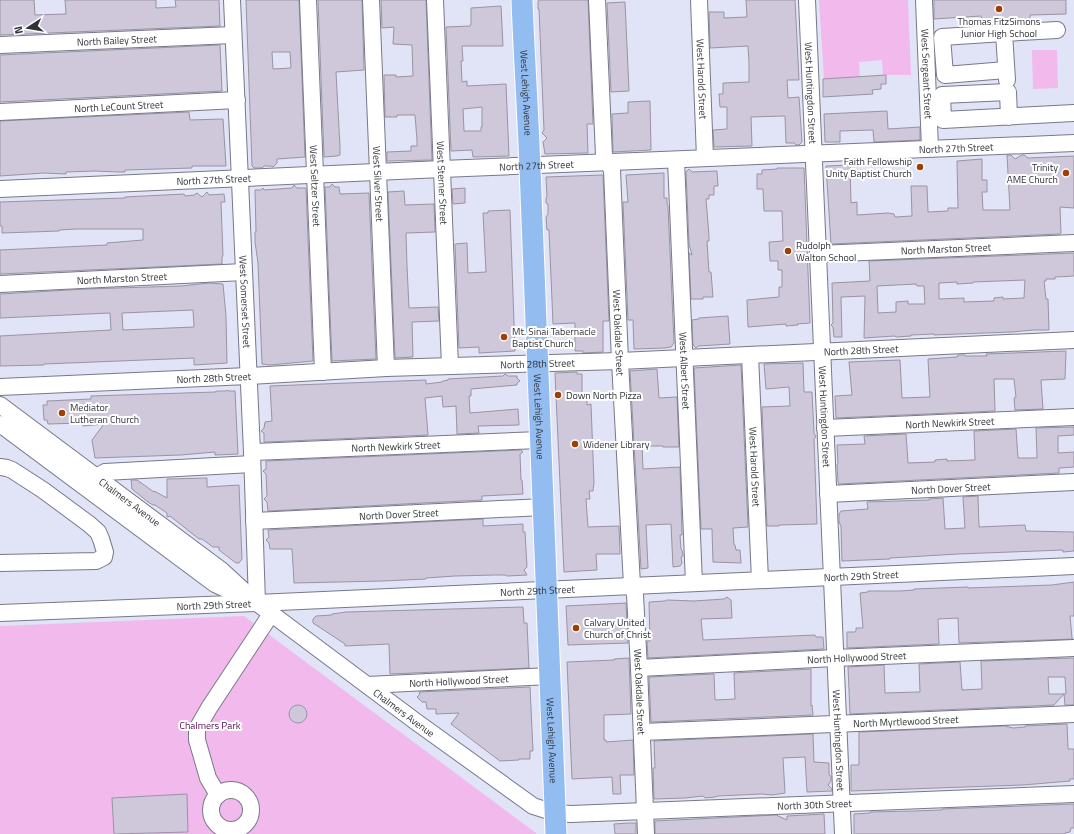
<svg xmlns="http://www.w3.org/2000/svg" width="1074" height="834" viewBox="0 0 1074 834" font-family="'Titillium Web',sans-serif">
  <style>
    .green { fill: #f2b9ed }
    .building { fill: #cfc8da; stroke: #9a93a4; fill-rule: evenodd }
    .lines { fill: none; stroke-linecap: round; stroke-linejoin: round }
    .minor-casing { stroke: #77798a; stroke-width: 18 }
    .major-casing { stroke: #fff; stroke-width: 23 }
    .minor { stroke: #fff; stroke-width: 16 }
    .major { stroke: #93bdf1; stroke-width: 21 }
    .poi-dot { fill: #a13e02; stroke: #fff; stroke-width: 1.5 }
    .labels { text-anchor: middle; stroke-width: 4; stroke-linejoin: round; paint-order: stroke }
    .poi-label { font-size: 10px; fill: #313239; stroke: #fff; text-anchor: start }
    .street-label { font-size: 10px; fill: #313239; stroke: #fff }
    .park-label { font-size: 10px; fill: #520b50; stroke: #fff }
  </style>
  <rect width="100%" height="100%" fill="#e1e3f6"/>
  <path class="green" d="M819 0H908L911 75H883L882 60 859 62 860 78 824 79Z
    M1032 50H1057L1058 88 1033 89Z
    M244 616 536 833V834H0V626Z"/>
  <path class="building" d="M0 0H34L35 15 66 14 65 0H156V8L176 7 175 0H219L220 26 0 35Z
    M246 0H299L305 157 277 159V163L273 167 271 166H264L262 168H254L252 166ZM272 52H290L291 68 273 69Z
    M318 0H362L364 70 336 72 340 147V155L337 156 324 157Z
    M381 0H426L432 160 387 161V152L411 151V146H417V140L415 115H397V117H385L384 75H396V77L413 76 412 45 393 44 394 27 382 28Z
    M539 0H588L593 124H587L588 153 545 154 543 142 547 138 542 133 544 130 539 9H538V1Z
    M746 0H795L799 80H787L788 98 799 97 802 142 799 145H796L794 143H786L785 116 751 117 752 146 714 147 713 130 727 129V107H720L719 94H723V83L749 82V63L748 46 710 48 709 12H724V18L747 17Z
    M934 0H1066V14L1030 15V19L982 21 981 16 934 19Z
    M625 2 629 91 611 92 607 3Z
    M501 6 503 46H462L463 61H461L462 82 467 81V86L506 84 509 156 473 157 472 150 451 151 446 27 470 26 471 24V8ZM482 107V127H481V131H464L463 109Z
    M220 45 222 91 0 102V55Z
    M886 75V84H881V89L872 90 873 94 823 97V79Z
    M650 101 651 150 613 152 612 114 628 113V102Z
    M887 111 888 129 920 127V140L874 142 873 130 840 131V142H825L824 114Z
    M189 112 190 120 223 119 226 166H192V168L125 170V172H118L95 171 66 172V174L44 173 0 176V121Z
    M1007 155H1011L1015 159 1022 155H1024L1028 158 1074 156V208L1060 207 1061 233 1060 234 831 244 826 166 850 165 851 203 857 202V215L888 213 894 214 895 217 912 216 911 186H927L928 212 948 211V208H958L957 161 982 159V180H987V192H982L983 210H1010Z
    M777 168H804L810 323 797 324 798 325 786 326V324L748 327 747 300 779 297V287H782V270H778V261H770L769 242 783 241 782 211H764L763 189H757V174H762V170L777 169Z
    M689 169 692 172 717 171 718 186H714V195H709V199H706L709 236V241H707L709 272H711L713 297H703V299H691L689 253 692 255 689 244 686 172Z
    M664 173V198H667V204L668 206 674 343 671 347 665 348 634 349 633 320H628L623 202H628L626 175Z
    M603 175 609 321H603V352L583 353V351H575V323L553 324 549 230H547L546 217 548 214V204L546 203V198L547 197 546 177Z
    M332 184 335 187H339L340 194 369 193 376 359 332 361 325 187H330Z
    M294 185 297 188H306L313 361 270 365 262 364 258 263 255 242V232H256L255 190H261L263 188 264 190 292 188Z
    M465 188V203L453 204 452 189Z
    M404 191 405 205 434 204 435 232 406 233 407 266 409 308 438 307 439 321 412 322 413 357 395 358 388 192Z
    M207 192 209 195 224 194 225 202H221L223 256 222 257V264L0 274V250L107 245V243L143 240V229H76L59 230V231L2 233V226H0V202L125 198V197L184 194 185 196 194 195 197 193 202 197Z
    M510 210 515 351 479 353V347L459 348 455 244 467 243 468 273 486 272 483 213H488V211Z
    M1074 253V276L1055 277V279H1046V281H1044L1046 299H1048L1049 330H1034L1011 332 934 335V334L911 335V336L896 337 895 336 864 338 865 296 841 297 842 337H834L833 327 831 325 833 323 832 283 870 281 869 261ZM1025 280 1024 298 1003 299V297L994 298V301L964 302V298L939 299V283L957 282V284L973 283V282ZM916 284 917 286H924L925 304H908V301L896 302V312L878 313 877 286Z
    M209 283 223 284 226 316 227 363 194 365V358L44 364V365L0 366V336L111 330 110 313 0 318V294L86 289 181 286ZM193 310 194 327 123 330 122 313Z
    M728 316 730 344 698 346 696 348 693 345 692 320 699 319V318Z
    M1066 351 1065 379 1041 380 1043 409 1015 410 1014 398 1016 397 1014 379H994L995 411 836 418 835 396 852 395 849 362 900 360 902 398 930 397 928 359 957 357 958 355H965V356H987L986 354Z
    M803 363 804 392H812L814 433 816 437 814 439 817 524 779 525V526H767L762 407 790 406 789 387 766 389 764 364Z
    M741 365 748 527 733 528 734 545H735L736 550H740L741 563 713 562 712 529H701L694 368Z
    M657 369 659 398 677 397 679 447H663V446H642L643 469 680 467 682 535H680L681 549 682 550 683 556 681 557 682 563 680 566 673 567 671 524 646 525 648 568 641 569 630 371Z
    M577 372V374H582V398H587V405L591 404 594 483 593 491H589L590 499H586L588 527 619 526 620 554H596L597 570 564 572 555 373Z
    M505 374 508 376H517V378L520 381 517 383V385L471 389V396H469L470 413 518 409 519 425 478 426 479 433 457 434 456 406 443 407 442 396 425 398 428 435 266 442H264V433L261 431 264 428 265 422 272 421 270 386 426 380V384L442 382 443 381 448 380V379L503 376Z
    M227 390 229 391H235L238 454 215 455V452L181 455 95 458 92 440 104 424 83 426 82 423 48 424 47 420H44L43 405H47V401L91 399V396L215 392 217 391H226Z
    M1074 427V435L1058 436V453L1074 452V467L1059 468V473L839 484 838 482 837 465 838 463 837 445 865 444 864 436 906 434 908 463 935 462V460L947 459V461L975 460 974 431 1016 429 1018 458H1037L1036 428Z
    M521 450 523 452 520 454 521 480H522L523 494 482 496V500L268 511 267 502 264 499 267 496 266 474 263 471 266 469V461Z
    M207 478V487L239 485 242 559 239 563H236L219 550V547H213L202 539H199L170 516 167 517V513L155 505H153L148 502 132 489 131 480H137L154 492V491L167 498V479Z
    M978 496 979 527 1025 525 1026 531 1074 532V551L1063 552V550L958 554 890 558V559L842 561 841 526 839 522V514L841 511 868 509 867 502 929 500V499L943 498 945 529 965 528 963 497Z
    M483 519V526L523 524V532H525L527 567 524 570 527 575 507 576 505 575H494L455 576 426 578V579L383 581 294 583 292 549H270L269 543 266 540 269 537 268 530Z
    M1074 582V616H1070L1072 638 1073 639 959 643 958 618 938 619 939 644 847 648V632H855L856 631V628H863L860 593 868 592V591H900L914 590V589L968 587V588L1052 585Z
    M727 597 731 600 732 618 701 619 703 640 815 635 816 637H823L824 649 648 658 647 641H650L649 602 665 601 667 600 694 601 724 599Z
    M626 603 628 643 568 645 566 606Z
    M523 607 524 623H527L529 668 390 674 389 644 345 646V644L313 623V619L316 616 332 615V614L346 612Z
    M629 658 631 714 604 715V740H606V742L633 740 634 775H620L621 794H613L612 777 572 779 567 662 614 660V659Z
    M1074 658V705H1065L1064 694H1066L1065 677H1048L1049 694H1064L1054 705 850 714 848 667 884 665 885 693 918 692H920L919 664 960 662 962 690 982 689 981 661Z
    M811 669V706L812 705 813 715 651 722 649 677 714 674 715 700 735 699 734 673Z
    M530 687 533 751H530V759H519V760L500 761 451 724 459 713 436 714V709H427L426 702H422L417 697 420 694 419 692Z
    M289 714a9 9 0 1 1 18 0a9 9 0 1 1-18 0Z
    M1067 724 1068 749H1074V779H1070V781L1023 785 851 791V765H859V732L1005 726 1013 728 1025 727V726Z
    M813 734 814 762 829 763V775L831 776V781L828 785 832 789V791L807 792 805 757 783 758 785 793 772 795 762 794 718 796 715 797 705 798 703 796 685 798 654 799 653 768H655L654 741Z
    M187 794 188 832 114 834 112 798Z
    M1074 804V828H1071L1070 832 1065 833V834H854V814L870 813V812L913 811 942 810V809Z
    M824 814 825 834H655V821L776 815 787 820V816Z
    M629 823H636V834H615L614 824Z"/>
  <g class="lines">
    <g class="minor-casing">
      <g id="minor">
        <path id="s1" d="M232 0 252 452 257 603"/>
        <path id="s2" d="M308 0 323 372"/>
        <path id="s3" d="M371 0 386 368"/>
        <path id="s4" d="M435 0 450 366"/>
        <path id="s5" d="M597 0 604 155 612 170 620 361 632 585 635 595 639 668 646 834"/>
        <path id="s6" d="M699 0 705 158"/>
        <path id="s7" d="M807 0 843 834"/>
        <path id="s8" d="M924 0 930 148"/>
        <path d="M1004 33 942 37 945 75 1006 70"/>
        <path id="s9" d="M0 45 233 35"/>
        <path d="M1007 80 1004 33 1057 30"/>
        <path id="s10" d="M0 112 237 100"/>
        <path d="M1009 117 1008 92 942 95 943 120 1074 113"/>
        <path id="s11" d="M676 160 694 583"/>
        <path id="s12" d="M0 189 442 169 1074 143"/>
        <path id="s13" d="M818 254 1074 243"/>
        <path id="s14" d="M0 284 244 272"/>
        <path id="s15" d="M750 355 760 580"/>
        <path id="s16" d="M0 387 248 376 386 368 620 361 1074 340"/>
        <path id="s17" d="M0 405 221 570 257 603 415 721 533 806 555 813 571 814 1074 794"/>
        <path d="M0 424 215 584 243 597"/>
        <path id="s18" d="M825 428 1074 417"/>
        <path id="s19" d="M252 452 540 440"/>
        <path d="M0 467 7 468 12 470 43 490 89 524 98 532 101 539 105 552 104 557 96 561 0 563"/>
        <path d="M91 484 96 477 105 472 252 464"/>
        <path id="s20" d="M828 494 1074 482"/>
        <path id="s21" d="M254 521 543 507"/>
        <path id="s22" d="M0 613 257 603 1074 566"/>
        <path id="s23" d="M639 668 835 658 1074 648"/>
        <path id="s24" d="M367 685 551 676"/>
        <path id="s25" d="M642 732 1074 714"/>
        <circle cx="231" cy="810" r="20"/>
        <path d="M218 795 208 778 197 740V729L209 708 271 614"/>
      </g>
    </g>
    <g class="major-casing">
      <g id="major">
        <path id="s26" d="M522 0C524 56 528 112 530 168 538 390 547 612 556 834"/>
      </g>
    </g>
    <use href="#minor" class="minor"/>
    <use href="#major" class="major"/>
  </g>
  <g class="poi-dot">
    <circle cx="999" cy="9" r="4"/>
    <circle cx="920" cy="167" r="4"/>
    <circle cx="1066" cy="173" r="4"/>
    <circle cx="788" cy="251" r="4"/>
    <circle cx="504" cy="337" r="4"/>
    <circle cx="558" cy="395" r="4"/>
    <circle cx="62" cy="413" r="4"/>
    <circle cx="575" cy="444" r="4"/>
    <circle cx="576" cy="628" r="4"/>
  </g>
  <g class="labels">
    <g class="poi-label">
      <text x="999" y="25" text-anchor="middle">Thomas FitzSimons<tspan x="999" dy="12">Junior High School</tspan></text>
      <text x="912" y="165" text-anchor="end">Faith Fellowship<tspan x="912" dy="12">Unity Baptist Church</tspan></text>
      <text x="1058" y="171" text-anchor="end">Trinity<tspan x="1058" dy="12">AME Church</tspan></text>
      <text x="796" y="249">Rudolph<tspan x="796" dy="12">Walton School</tspan></text>
      <text x="512" y="335">Mt. Sinai Tabernacle<tspan x="512" dy="12">Baptist Church</tspan></text>
      <text x="566" y="399">Down North Pizza</text>
      <text x="70" y="411">Mediator<tspan x="70" dy="12">Lutheran Church</tspan></text>
      <text x="583" y="448">Widener Library</text>
      <text x="584" y="626">Calvary United<tspan x="584" dy="12">Church of Christ</tspan></text>
    </g>
    <g class="street-label">
      <text dy="4" stroke="none"><textPath href="#s9" startOffset="117">North Bailey Street</textPath></text>
      <text dy="4" stroke="none"><textPath href="#s8" startOffset="74">West Sergeant Street</textPath></text>
      <text dy="4" stroke="none"><textPath href="#s6" startOffset="79">West Harold Street</textPath></text>
      <text dy="4" stroke="none"><textPath href="#s26" startOffset="93">West Lehigh Avenue</textPath></text>
      <text dy="4" stroke="none"><textPath href="#s7" startOffset="93">West Huntingdon Street</textPath></text>
      <text dy="4" stroke="none"><textPath href="#s10" startOffset="119">North LeCount Street</textPath></text>
      <text dy="4" stroke="none"><textPath href="#s12" startOffset="957">North 27th Street</textPath></text>
      <text dy="4" stroke="none"><textPath href="#s12" startOffset="537">North 27th Street</textPath></text>
      <text dy="4" stroke="none"><textPath href="#s12" startOffset="214">North 27th Street</textPath></text>
      <text dy="4" stroke="none"><textPath href="#s4" startOffset="183">West Sterner Street</textPath></text>
      <text dy="4" stroke="none"><textPath href="#s3" startOffset="184">West Silver Street</textPath></text>
      <text dy="4" stroke="none"><textPath href="#s2" startOffset="186">West Seltzer Street</textPath></text>
      <text dy="4" stroke="none"><textPath href="#s13" startOffset="128">North Marston Street</textPath></text>
      <text dy="4" stroke="none"><textPath href="#s14" startOffset="122">North Marston Street</textPath></text>
      <text dy="4" stroke="none"><textPath href="#s1" startOffset="302">West Somerset Street</textPath></text>
      <text dy="4" stroke="none"><textPath href="#s5" startOffset="335">West Oakdale Street</textPath></text>
      <text dy="4" stroke="none"><textPath href="#s16" startOffset="862">North 28th Street</textPath></text>
      <text dy="4" stroke="none"><textPath href="#s16" startOffset="538">North 28th Street</textPath></text>
      <text dy="4" stroke="none"><textPath href="#s11" startOffset="211">West Albert Street</textPath></text>
      <text dy="4" stroke="none"><textPath href="#s16" startOffset="214">North 28th Street</textPath></text>
      <text dy="4" stroke="none"><textPath href="#s26" startOffset="417">West Lehigh Avenue</textPath></text>
      <text dy="4" stroke="none"><textPath href="#s7" startOffset="417">West Huntingdon Street</textPath></text>
      <text dy="4" stroke="none"><textPath href="#s18" startOffset="125">North Newkirk Street</textPath></text>
      <text dy="4" stroke="none"><textPath href="#s19" startOffset="144">North Newkirk Street</textPath></text>
      <text dy="4" stroke="none"><textPath href="#s15" startOffset="112">West Harold Street</textPath></text>
      <text dy="4" stroke="none"><textPath href="#s20" startOffset="123">North Dover Street</textPath></text>
      <text dy="4" stroke="none"><textPath href="#s17" startOffset="162">Chalmers Avenue</textPath></text>
      <text dy="4" stroke="none"><textPath href="#s21" startOffset="145">North Dover Street</textPath></text>
      <text dy="4" stroke="none"><textPath href="#s22" startOffset="862">North 29th Street</textPath></text>
      <text dy="4" stroke="none"><textPath href="#s22" startOffset="538">North 29th Street</textPath></text>
      <text dy="4" stroke="none"><textPath href="#s22" startOffset="214">North 29th Street</textPath></text>
      <text dy="4" stroke="none"><textPath href="#s23" startOffset="218">North Hollywood Street</textPath></text>
      <text dy="4" stroke="none"><textPath href="#s24" startOffset="92">North Hollywood Street</textPath></text>
      <text dy="4" stroke="none"><textPath href="#s5" startOffset="695">West Oakdale Street</textPath></text>
      <text dy="4" stroke="none"><textPath href="#s17" startOffset="508">Chalmers Avenue</textPath></text>
      <text dy="4" stroke="none"><textPath href="#s25" startOffset="264">North Myrtlewood Street</textPath></text>
      <text dy="4" stroke="none"><textPath href="#s26" startOffset="741">West Lehigh Avenue</textPath></text>
      <text dy="4" stroke="none"><textPath href="#s7" startOffset="741">West Huntingdon Street</textPath></text>
      <text dy="4" stroke="none"><textPath href="#s17" startOffset="950">North 30th Street</textPath></text>
    </g>
    <g class="park-label">
      <text x="210" y="729">Chalmers Park</text>
    </g>
  </g>
  <g transform="translate(28 28) rotate(258)" stroke="#ffffff" stroke-width="3" paint-order="stroke">
  <path d="M0-3L7 15L0 10L-7 15Z" fill="#313239"/>
  <text y="-6" font-size="11" font-weight="bold" text-anchor="middle" fill="#313239">N</text>
  </g>
</svg>
